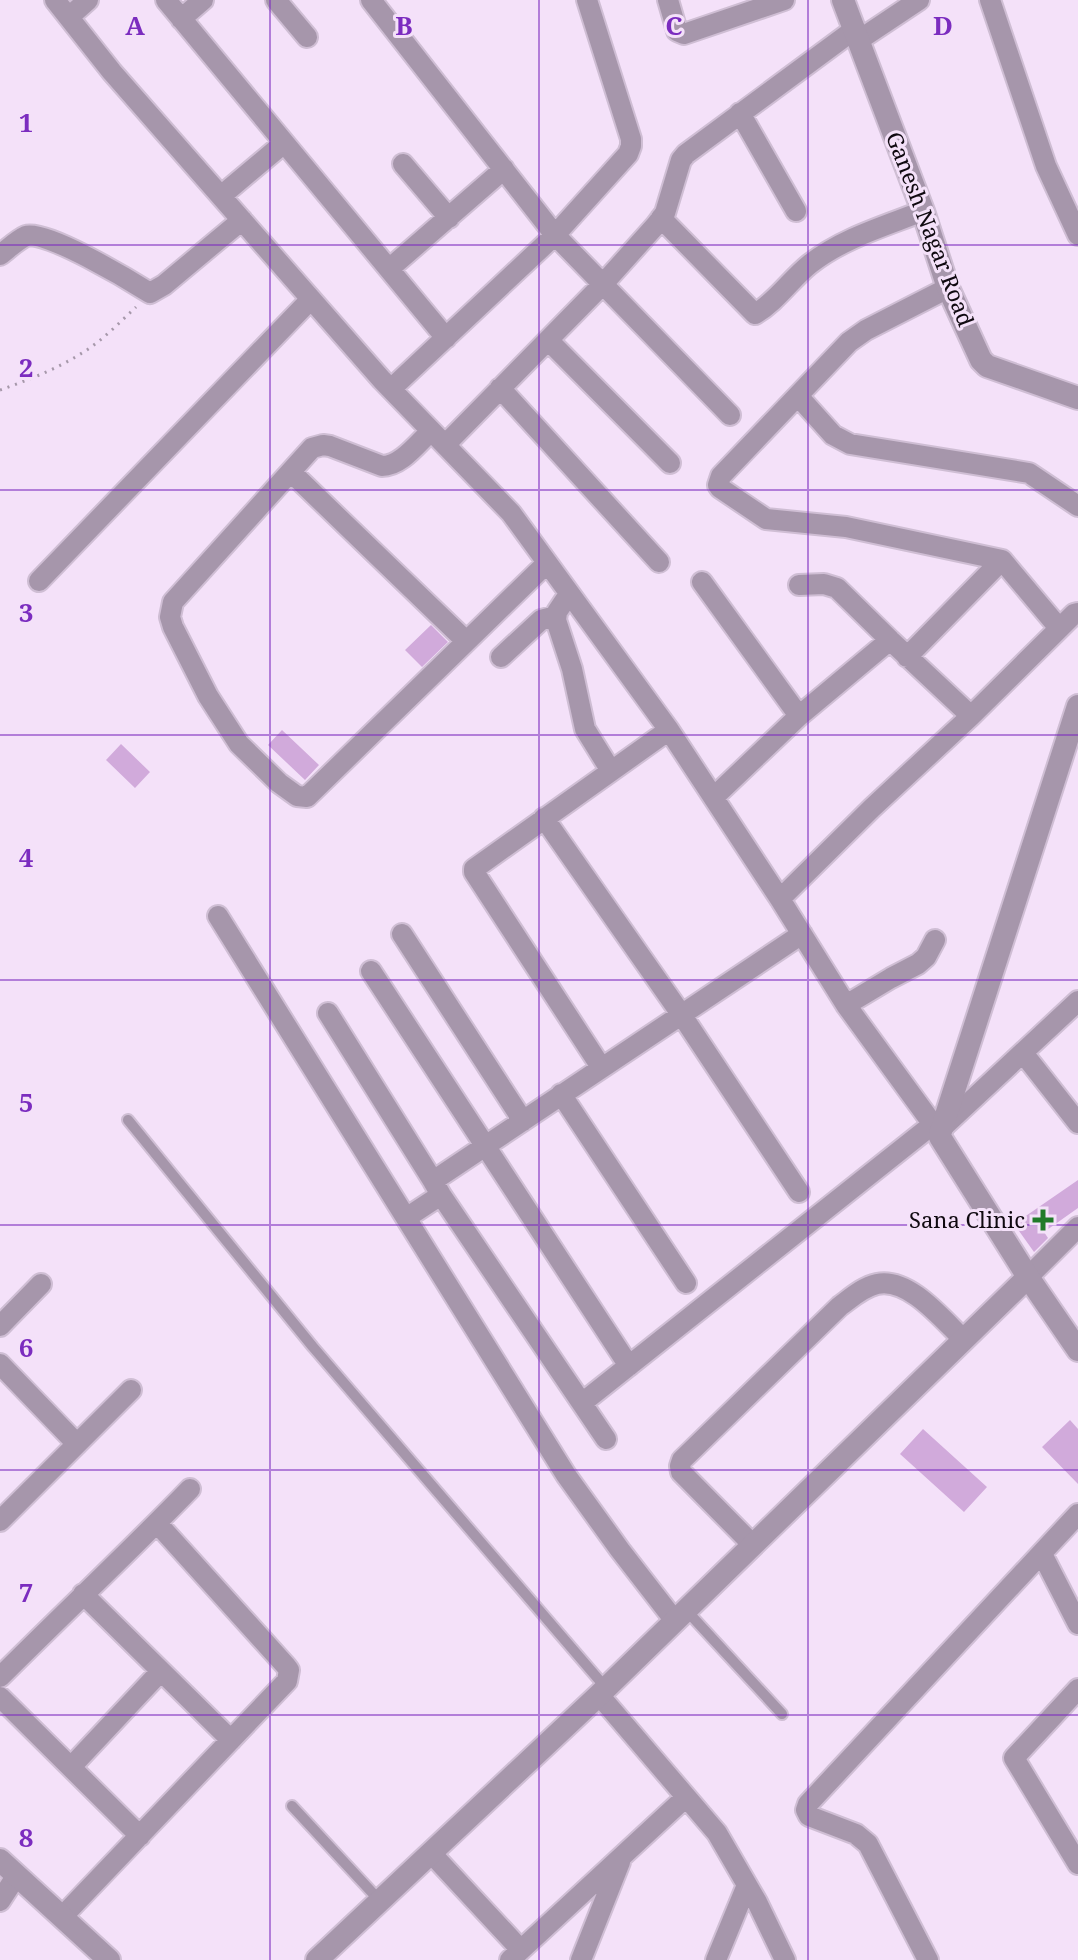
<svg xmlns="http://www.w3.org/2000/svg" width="1078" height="1960" viewBox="0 0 1078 1960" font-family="'Noto Serif',serif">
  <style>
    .building { fill: #d1aadb }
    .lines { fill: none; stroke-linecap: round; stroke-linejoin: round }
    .service-casing { stroke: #cfbed4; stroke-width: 14 }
    .minor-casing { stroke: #cfbed4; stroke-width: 24 }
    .tertiary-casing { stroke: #cfbed4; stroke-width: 26 }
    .path { stroke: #a698aa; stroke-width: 3; stroke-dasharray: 2 6; stroke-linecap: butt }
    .service { stroke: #a696ab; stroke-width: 10 }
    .minor { stroke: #a696ab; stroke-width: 20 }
    .tertiary { stroke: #a696ab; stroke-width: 22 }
    .grid { fill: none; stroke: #7b2cbf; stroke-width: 2; stroke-opacity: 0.55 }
    .poi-dot { fill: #207a29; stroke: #f4e1f9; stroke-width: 3 }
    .labels { text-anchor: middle; stroke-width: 6; stroke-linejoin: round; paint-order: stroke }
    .street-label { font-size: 22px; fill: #0f0910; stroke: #f4e1f9 }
    .poi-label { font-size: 22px; fill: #0f0910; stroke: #f4e1f9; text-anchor: end }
    .grid-label { font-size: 26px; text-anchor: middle; font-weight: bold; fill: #7b2cbf; stroke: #f4e1f9; stroke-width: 6; stroke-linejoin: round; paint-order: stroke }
  </style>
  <rect width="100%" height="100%" fill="#f4e1f9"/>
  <path class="building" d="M431 625 448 642 422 667 405 650Z
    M282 730 319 765 305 780 268 745Z
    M121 744 150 772 135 788 106 760Z
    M1078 1180V1208L1044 1232 1048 1238 1034 1252 1014 1224Z
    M1070 1420 1078 1429V1484L1042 1447Z
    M923 1429 987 1487 964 1512 900 1454Z"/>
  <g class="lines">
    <g class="service-casing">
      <path id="service" d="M128 1120 313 1347 606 1688
        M686 1610 782 1714
        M292 1806 380 1901"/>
    </g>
    <g class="minor-casing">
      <path id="minor" d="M55 0 112 72 382 380 511 513 669 730 780 899 846 1005 940 1134
        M166 0 446 338
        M276 0 307 37
        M371 0 555 235 391 389
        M587 0 631 139V146L628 154 555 235 730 415
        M668 0 677 31 684 34 784 0
        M990 0 1046 166 1078 235
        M69 17 88 0
        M181 19 203 0
        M859 40 919 0
        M740 113 796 211
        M403 164 449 218
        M221 196 284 143
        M661 218 755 314C776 302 791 279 810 264 843 238 885 226 923 211
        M0 255C8 249 17 240 26 236 45 229 131 281 150 293L164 285 242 220
        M389 269 504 169
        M948 288 866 330 849 342 721 476 718 485 720 488 766 519 846 527 1002 560 1059 628
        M548 340 670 463
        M500 388 659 562
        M798 396 833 435 850 444 1029 473 1078 506
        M431 431C417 444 401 466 382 466L330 446 323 445 312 448 173 602 170 617 173 627 208 696 239 744 279 783 297 796 307 797 547 563
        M445 445 603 284 656 225 665 213 681 160 686 154 855 29
        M291 472 466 641
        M39 581 311 299
        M702 582 799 716
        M799 585 824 584 837 588 890 640
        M569 594 557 612 556 620 572 669 585 729 611 771
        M501 657 541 620 556 616
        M907 657 1002 560
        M714 797 799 716 890 640 971 716
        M544 818 681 1014 799 1192
        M780 899 872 808 971 716 1074 614 1078 613
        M218 916 566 1475 620 1550 675 1621
        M402 934 523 1121
        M371 971 629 1366
        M846 1005 891 978 918 964 926 957 935 940
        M328 1013 433 1181
        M1023 1053 1078 1123
        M601 1067 474 872V869L669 730
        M561 1094 686 1283
        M942 1128 1078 1001
        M406 1218 441 1195
        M1028 1277 1078 1227
        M0 1326 41 1284
        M0 1364 77 1444
        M582 1403 932 1125
        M606 1439 441 1195 433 1181 802 934
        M0 1521 131 1390
        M753 1545 681 1472 680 1466 682 1460 840 1306C851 1298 863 1287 877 1284 909 1277 943 1320 964 1340
        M1042 1554 1078 1624
        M83 1594 231 1740
        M0 1677C63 1614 128 1553 190 1489
        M1078 1689 1014 1758 1078 1864
        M599 1695 717 1833 757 1902 785 1960
        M0 1697 140 1836
        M71 1767 161 1671
        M431 1853 521 1950
        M0 1901 17 1875
        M62 1917 287 1681 289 1670 286 1666 157 1523
        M510 1960 686 1797
        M581 1960 620 1862
        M716 1960 747 1885
        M928 1960 868 1844 856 1834 809 1816 806 1810 808 1804 1078 1514"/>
    </g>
    <g class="tertiary-casing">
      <path id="tertiary" d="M843 0 923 211 948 288 981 360 987 366 1078 398
        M1078 706 940 1134V1137L1028 1277 1078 1350
        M0 1860 109 1960
        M317 1960 599 1695 1028 1277"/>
    </g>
    <path class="path" d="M0 390C28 380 57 369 82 353 102 341 119 323 136 307"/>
    <use href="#service" class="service"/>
    <use href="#minor" class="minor"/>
    <use href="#tertiary" class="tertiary"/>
  </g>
  <path class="grid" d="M270 0V1960M539 0V1960M808 0V1960M0 245H1078M0 490H1078M0 735H1078M0 980H1078M0 1225H1078M0 1470H1078M0 1715H1078"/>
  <path class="poi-dot" d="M1039 1208h8v8h8v8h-8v8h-8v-8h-8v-8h8z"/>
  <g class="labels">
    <g class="street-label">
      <text transform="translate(930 229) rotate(69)" y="8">Ganesh Nagar Road</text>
    </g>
    <g class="poi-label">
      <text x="1025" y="1228">Sana Clinic</text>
    </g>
  </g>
  <g class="grid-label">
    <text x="135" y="35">A</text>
    <text x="404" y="35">B</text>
    <text x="674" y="35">C</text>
    <text x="943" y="35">D</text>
    <text x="26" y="132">1</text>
    <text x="26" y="377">2</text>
    <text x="26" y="622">3</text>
    <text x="26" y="867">4</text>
    <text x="26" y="1112">5</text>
    <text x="26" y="1357">6</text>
    <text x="26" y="1602">7</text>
    <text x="26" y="1847">8</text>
  </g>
</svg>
